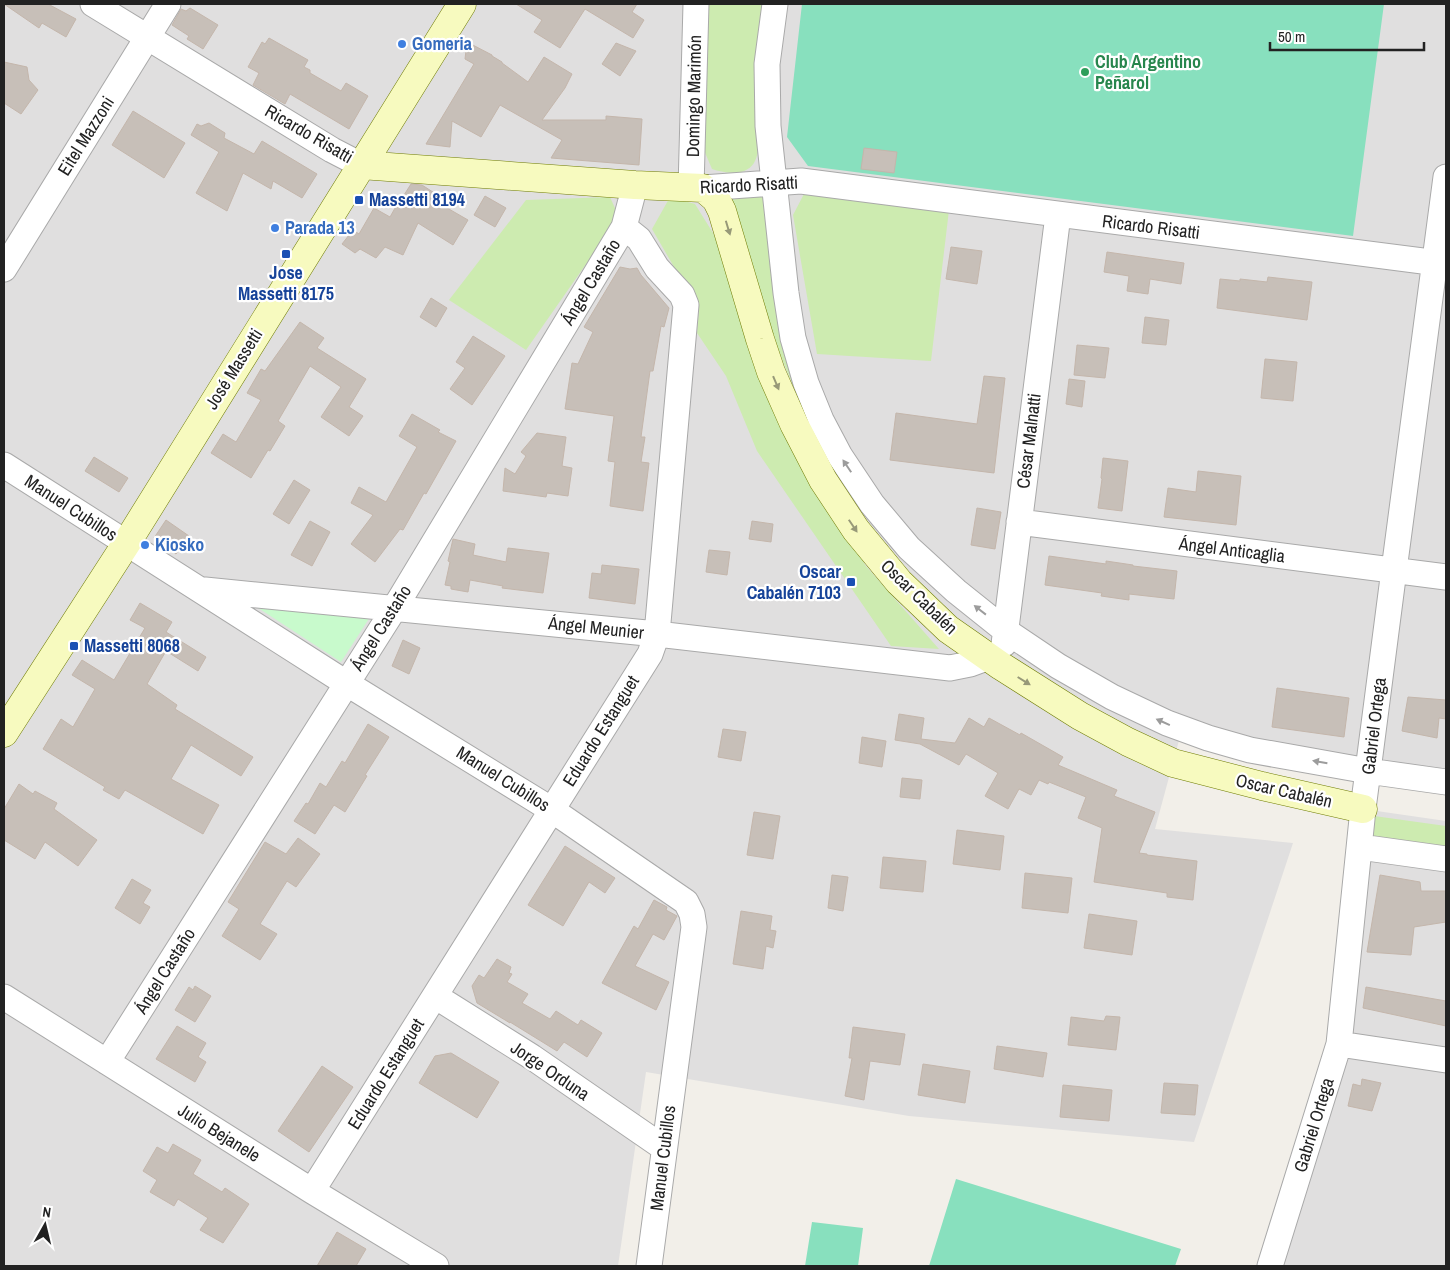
<svg xmlns="http://www.w3.org/2000/svg" width="1450" height="1270" viewBox="0 0 1450 1270" font-family="'Archivo Narrow',sans-serif">
  <style>
    .residential { fill: #e0dfdf }
    .grass { fill: #cdebb0 }
    .park { fill: #c8facc }
    .pitch { fill: #88e0be }
    .building { fill: #c7bfb8; stroke: #c4b6ab }
    .lines { fill: none; stroke-linecap: round; stroke-linejoin: round }
    .minor-casing { stroke: #a9a9a9; stroke-width: 27 }
    .secondary-casing { stroke: #707d05; stroke-width: 29 }
    .minor { stroke: #fff; stroke-width: 25 }
    .secondary { stroke: #f7fabf; stroke-width: 28 }
    .oneway { fill: #979978 }
    .oneway2 { fill: #9c9c9c }
    .shop-dot { fill: #3f7fe0; stroke: #fff; stroke-width: 2 }
    .leisure-dot { fill: #2e9e5b; stroke: #fff; stroke-width: 2 }
    .transit-dot { fill: #1a4fb4; stroke: #fff; stroke-width: 2 }
    .labels { text-anchor: middle; stroke-width: 4.5; stroke-linejoin: round; paint-order: stroke }
    .shop-label { font-size: 18px; font-weight: bold; fill: #366cbe; stroke: #fff; text-anchor: start }
    .leisure-label { font-size: 18px; font-weight: bold; fill: #27864d; stroke: #fff; text-anchor: start }
    .street-label { font-size: 18px; fill: #222; stroke: #fff }
    .transit-label { font-size: 18px; font-weight: bold; fill: #164399; stroke: #fff; text-anchor: start }
  </style>
  <rect width="100%" height="100%" fill="#f2efe9"/>
  <path class="residential" d="M4 4H1446V785L1181 733 1155 829 1293 843 1194 1142 909 1116 646 1072 618 1266H4Z
    M1363 809 1446 821V1266H1256L1330 1076Z"/>
  <path class="grass" d="M708 4H766C765 34 763 65 762 95 762 112 762 150 754 163 745 177 724 173 712 169L703 148Z
    M725 192 765 197 823 450 798 398 777 347Z
    M805 192 949 210 931 361 817 354 793 215Z
    M610 197 618 215 598 247 526 350 449 300 526 200Z
    M670 197 695 204 713 233 865 565 939 649 891 646 757 451 726 376 697 333 699 310 652 229Z
    M1367 815 1446 826V853L1366 842Z"/>
  <path class="park" d="M243 598 372 614 341 662Z"/>
  <path class="pitch" d="M802 4H1384L1353 236 808 166 787 137Z
    M956 1179 1181 1249 1175 1266H929Z
    M812 1222 863 1228 858 1266H805Z"/>
  <path class="building" d="M4 4H48L76 19 66 37 42 23 39 28Z
    M516 4H637L632 12 644 20 633 38 585 9 560 48 534 32 542 20Z
    M190 8 218 25 203 49 187 39 189 36 172 25 181 9 186 11Z
    M269 38 308 60 304 67 310 70V73L341 91 346 83 368 96 349 129 290 94 285 104 253 85 259 73 248 67 262 42 265 44Z
    M467 42 492 55V56L502 62V63L528 82 544 57 572 74 565 88 542 120H606V116L642 119 639 165 551 158 562 140 500 105 481 137 452 121 450 147 426 144 474 64 465 59Z
    M616 43 636 51 620 76 602 64Z
    M4 62 27 67 29 80 38 90 21 114 4 103Z
    M133 111 185 143 164 178 112 145Z
    M209 123 225 133 224 138 254 154 262 141 317 174 302 198 273 181 271 189 243 173 227 211 196 193 219 152 191 135 197 124 201 126Z
    M864 148 897 152 894 173 861 169Z
    M411 184 422 185 439 196 435 201 468 220 453 245 418 223 403 255 385 247 376 258 360 249 355 253 342 244 353 230 359 234 374 208 390 217 403 194 404 195Z
    M485 196 506 208 495 227 474 215Z
    M951 247 982 251 977 284 946 279Z
    M1107 252 1184 263 1181 284 1150 279 1148 294 1127 291 1129 276 1104 272Z
    M620 267 630 269 637 268 641 275 669 308 664 327 661 326 653 371H650L641 437H645L641 462 649 463 643 511 610 506 615 462 608 461 614 416 565 409 572 363 578 364 593 332 584 327Z
    M1268 277 1312 282 1307 320 1217 308 1220 279 1240 281V279L1267 282Z
    M431 298 447 308 436 327 420 317Z
    M1145 317 1169 320 1166 345 1142 343Z
    M300 322 324 338 317 348 366 379 349 407 363 416 349 436 321 417 341 387 310 366 278 421 285 426 270 451 268 450 251 478 211 453 223 434 236 442 261 400 247 393 261 369 265 371Z
    M473 336 505 356 472 405 450 389 465 368 456 362Z
    M1077 345 1109 348 1105 378 1074 375Z
    M1265 359 1297 362 1293 401 1261 398Z
    M984 376 1005 378 994 473 890 460 896 413 977 424Z
    M1069 379 1085 381 1082 407 1066 404Z
    M412 414 440 430 438 432 456 441 426 494 424 493 403 530 400 529 375 562 351 544 373 515 351 503 359 487 386 502 417 447 399 436Z
    M537 433 566 437 562 466 572 468 568 496 547 493 546 497 503 491 505 468 515 474 526 456 521 452Z
    M94 457 128 478 119 492 85 471Z
    M1103 458 1128 461 1122 511 1098 508 1102 479 1101 478Z
    M1198 471 1241 476 1236 525 1164 517 1168 488 1196 492Z
    M294 480 310 490 289 524 273 514Z
    M977 508 1001 512 995 549 971 545Z
    M166 520 189 536 176 554 154 538Z
    M310 521 330 532 312 566 291 555Z
    M752 521 773 524 771 542 749 539Z
    M453 539 475 544 473 555 506 562 508 548 549 553 543 593 502 588 503 586 470 580 468 592 451 589V586L445 585 450 562 448 561Z
    M709 550 730 552 727 575 706 572Z
    M1049 556 1106 564V561L1133 565V566L1177 571 1174 599 1129 594V600L1101 596 1102 593 1045 585Z
    M602 565 639 569 635 604 589 598 592 573 601 574Z
    M140 603 172 622 166 632 206 657 198 671 166 651 147 684 177 705 175 709 253 757 241 776 191 745 171 779 219 805 203 834 125 790 119 799 103 790 105 787 43 749 61 719 73 727 95 689 72 675 82 660 114 680 145 628 130 620Z
    M403 640 420 648 409 674 392 666Z
    M1277 688 1349 698 1344 737 1272 727Z
    M1408 697 1446 700V719L1439 718 1437 738 1402 731Z
    M899 714 924 718 921 739 955 743 969 718 984 727 989 718 1020 735 1021 733 1063 757 1058 765 1117 790 1114 796 1155 812 1139 853 1147 854V855L1197 861 1193 900 1167 897V893L1094 882 1102 828 1078 818 1086 797 1049 782 1048 784 1039 780 1031 795 1019 789 1008 809 985 796 998 773 966 754 959 765 920 744 895 740Z
    M368 724 389 737 365 775 367 776 345 812 334 805 315 834 294 821 306 803 308 804 320 783 326 787 342 761 345 763Z
    M723 729 746 732 741 761 718 757Z
    M862 737 886 741 882 767 859 763Z
    M902 778 922 780 920 799 900 797Z
    M19 784 33 794 35 791 57 803 54 809 97 840 78 866 45 842 35 859 4 840V809Z
    M754 812 780 816 773 859 747 855Z
    M957 830 1004 836 1000 870 953 864Z
    M298 838 320 854 296 887 287 881 260 924 277 934 260 960 222 936 239 909 228 902 265 842 286 854Z
    M565 846 615 878 605 893 589 882 563 926 528 905Z
    M883 857 926 861 923 892 880 888Z
    M1025 873 1072 878 1068 913 1022 908Z
    M832 875 848 877 843 911 828 908Z
    M1380 875 1420 882 1421 891H1446V922L1414 927 1411 955 1367 952Z
    M132 879 151 890 143 903 150 907 140 924 115 908Z
    M654 900 667 907 666 910 677 916 664 940 653 934 635 966 669 982 656 1010 602 983 634 926 638 929Z
    M741 911 772 916 770 930 776 931 773 948 766 946 763 969 733 964Z
    M1089 914 1137 921 1132 955 1084 948Z
    M497 959 511 967 509 973 512 974 507 982 528 994 522 1003 550 1019 556 1011 578 1025 581 1020 602 1033 587 1057 564 1042 557 1051 510 1022V1023L477 1003 472 986 479 975 484 978Z
    M195 986 211 996 195 1022 175 1010 189 987 193 990Z
    M1366 987 1446 1001V1026L1363 1008Z
    M1106 1016 1120 1017 1116 1050 1068 1045 1071 1017 1104 1021Z
    M177 1026 206 1043 198 1057 206 1062 195 1082 156 1059Z
    M853 1027 905 1034 900 1065 870 1061 864 1100 845 1096 852 1058H849Z
    M997 1046 1047 1053 1043 1077 994 1069Z
    M451 1053 499 1082 477 1118 419 1083 435 1056Z
    M923 1064 970 1071 965 1103 918 1095Z
    M322 1066 353 1087 309 1152 278 1131Z
    M1362 1079 1381 1083 1372 1111 1348 1106 1353 1084 1361 1086Z
    M1164 1083 1198 1085 1195 1115 1161 1113Z
    M1063 1085 1112 1090 1109 1121 1060 1117Z
    M173 1144 201 1160 193 1174 222 1192 225 1188 249 1204 223 1243 200 1230 208 1218 178 1199 174 1206 150 1192 157 1180 143 1171 157 1147 168 1153Z
    M337 1232 366 1249 356 1266H317Z"/>
  <g class="lines">
    <g class="minor-casing">
      <path id="minor" d="M93 4 332 150 361 165
        M775 4 767 64 768 126 786 293 793 338 806 383 821 420 840 456 872 504 909 548 956 591 1006 631 1058 666 1112 697 1167 723 1208 738 1250 750 1368 771 1446 782
        M691 188 696 4
        M703 188 801 181 1446 264
        M4 269 168 4
        M4 465 346 683 552 810 686 902 692 914 694 927 649 1266
        M1019 522 1446 577
        M205 590 657 634 950 668 970 664 989 657
        M1004 644 1058 215
        M1360 847 1446 859
        M435 996 532 1057 664 1148
        M4 997 312 1191 436 1266
        M1339 1044 1446 1060
        M107 1062 394 609 624 227 635 185
        M312 1191 650 654 657 634 686 305 682 295 657 268 639 239 624 227
        M1270 1266 1339 1044 1363 809 1394 570 1446 177"/>
    </g>
    <g class="secondary-casing">
      <path id="secondary" d="M361 165 635 185 703 188 716 199 722 211 760 339 771 372 794 424 823 480 856 530 899 582 948 629 1001 666 1080 716 1128 742 1173 763 1262 786 1363 809
        M4 733 126 544 462 4"/>
    </g>
    <use href="#minor" class="minor"/>
    <use href="#secondary" class="secondary"/>
  </g>
  <defs><path id="oneway-solid" d="M-6-.8H1V-3.2L6.5 0L1 3.2V.8H-6Z" transform="scale(1.25)"/></defs>
  <g class="oneway">
    <use href="#oneway-solid" transform="translate(728 228) rotate(73)"/>
    <use href="#oneway-solid" transform="translate(776 383) rotate(67)"/>
    <use href="#oneway-solid" transform="translate(853 526) rotate(56)"/>
    <use href="#oneway-solid" transform="translate(1024 681) rotate(32)"/>
  </g>
  <g class="oneway2">
    <use href="#oneway-solid" transform="translate(847 466) rotate(-124)"/>
    <use href="#oneway-solid" transform="translate(980 610) rotate(-142)"/>
    <use href="#oneway-solid" transform="translate(1163 722) rotate(-156)"/>
    <use href="#oneway-solid" transform="translate(1320 762) rotate(-170)"/>
  </g>
  <g class="shop-dot">
    <circle cx="402" cy="44" r="5"/>
    <circle cx="275" cy="228" r="5"/>
    <circle cx="145" cy="545" r="5"/>
  </g>
  <circle class="leisure-dot" cx="1085" cy="72" r="5"/>
  <g class="transit-dot">
    <rect x="354" y="195" width="10" height="10" rx="2.5"/>
    <rect x="281" y="249" width="10" height="10" rx="2.5"/>
    <rect x="846" y="577" width="10" height="10" rx="2.5"/>
    <rect x="69" y="641" width="10" height="10" rx="2.5"/>
  </g>
  <g class="labels">
    <g class="shop-label">
      <text x="412" y="50">Gomeria</text>
      <text x="285" y="234">Parada 13</text>
      <text x="155" y="551">Kiosko</text>
    </g>
    <g class="leisure-label">
      <text x="1095" y="68">Club Argentino<tspan x="1095" dy="21">Peñarol</tspan></text>
    </g>
    <g class="street-label">
      <text transform="translate(694 96) rotate(-89)" y="6">Domingo Marimón</text>
      <text transform="translate(309 134) rotate(30)" y="6">Ricardo Risatti</text>
      <text transform="translate(86 136) rotate(-58)" y="6">Eitel Mazzoni</text>
      <text transform="translate(749 185) rotate(-3)" y="6">Ricardo Risatti</text>
      <text transform="translate(1151 227) rotate(7)" y="6">Ricardo Risatti</text>
      <text transform="translate(591 282) rotate(-59)" y="6">Ángel Castaño</text>
      <text transform="translate(234 369) rotate(-58)" y="6">José Massetti</text>
      <text transform="translate(1029 441) rotate(-83)" y="6">César Malnatti</text>
      <text transform="translate(71 508) rotate(33)" y="6">Manuel Cubillos</text>
      <text transform="translate(1232 550) rotate(7)" y="6">Ángel Anticaglia</text>
      <text transform="translate(919 597) rotate(44)" y="6">Oscar Cabalén</text>
      <text transform="translate(381 628) rotate(-58)" y="6">Ángel Castaño</text>
      <text transform="translate(596 628) rotate(6)" y="6">Ángel Meunier</text>
      <text transform="translate(1374 726) rotate(-83)" y="6">Gabriel Ortega</text>
      <text transform="translate(601 731) rotate(-58)" y="6">Eduardo Estanguet</text>
      <text transform="translate(503 779) rotate(32)" y="6">Manuel Cubillos</text>
      <text transform="translate(1284 791) rotate(13)" y="6">Oscar Cabalén</text>
      <text transform="translate(165 971) rotate(-58)" y="6">Ángel Castaño</text>
      <text transform="translate(550 1071) rotate(34)" y="6">Jorge Orduna</text>
      <text transform="translate(386 1074) rotate(-58)" y="6">Eduardo Estanguet</text>
      <text transform="translate(1314 1125) rotate(-73)" y="6">Gabriel Ortega</text>
      <text transform="translate(219 1133) rotate(32)" y="6">Julio Bejanele</text>
      <text transform="translate(663 1158) rotate(-83)" y="6">Manuel Cubillos</text>
    </g>
    <g class="transit-label">
      <text x="369" y="206">Massetti 8194</text>
      <text x="286" y="279" text-anchor="middle">Jose<tspan x="286" dy="21">Massetti 8175</tspan></text>
      <text x="841" y="578" text-anchor="end">Oscar<tspan x="841" dy="21">Cabalén 7103</tspan></text>
      <text x="84" y="652">Massetti 8068</text>
    </g>
  </g>
  <rect width="1450" height="1270" fill="none" stroke="#222222" stroke-width="10"/>
  <g transform="translate(45 1225) rotate(8)" stroke="#ffffff" stroke-width="4" paint-order="stroke">
  <path d="M0-4L9 19L0 12L-9 19Z" fill="#222222"/>
  <text y="-8" font-size="14" font-weight="bold" text-anchor="middle" fill="#222222">N</text>
  </g>
  <path d="M1270 42v8h154v-8" fill="none" stroke="#222222" stroke-width="2.5"/>
  <text x="1278" y="42" font-size="15" fill="#222222" stroke="#ffffff" stroke-width="4" paint-order="stroke">50 m</text>
</svg>
